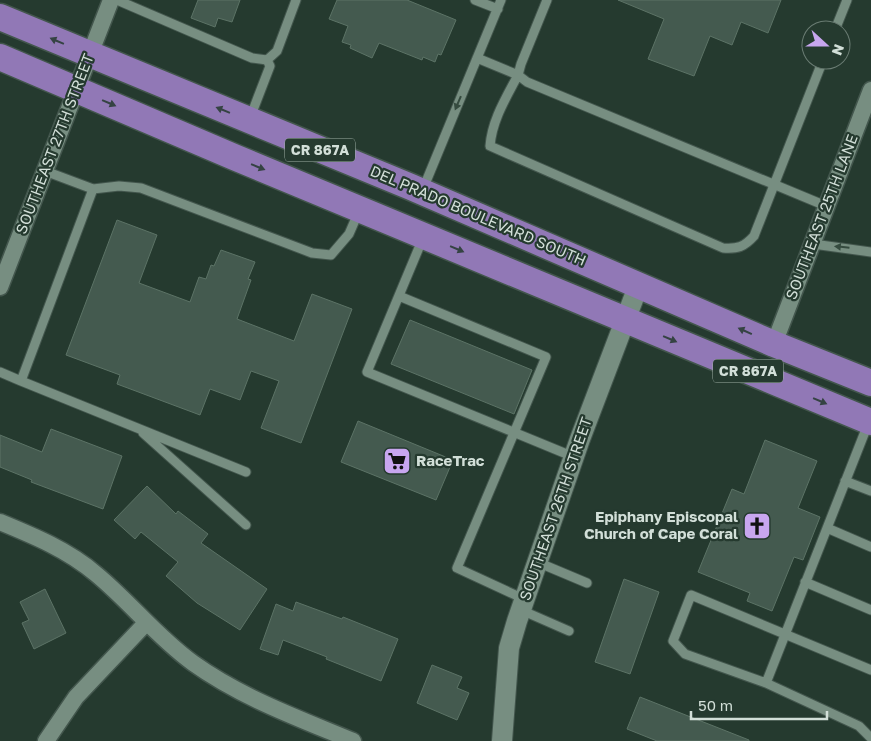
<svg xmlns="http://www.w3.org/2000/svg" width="871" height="741" viewBox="0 0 871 741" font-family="'Golos Text',sans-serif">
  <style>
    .building { fill: #445a4f; stroke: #5c7366 }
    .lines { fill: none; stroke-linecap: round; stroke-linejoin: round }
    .service-casing { stroke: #43564d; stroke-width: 11 }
    .minor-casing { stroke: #43564d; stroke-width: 19 }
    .tertiary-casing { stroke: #43564d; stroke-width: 22 }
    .primary-casing { stroke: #43564d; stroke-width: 29 }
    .service { stroke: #778e81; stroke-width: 9 }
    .minor { stroke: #778e81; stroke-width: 16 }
    .tertiary { stroke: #778e81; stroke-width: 20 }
    .primary { stroke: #9178b6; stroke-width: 26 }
    .oneway { fill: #354343 }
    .oneway2 { fill: #354b3f }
    .labels { text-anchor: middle; stroke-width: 4.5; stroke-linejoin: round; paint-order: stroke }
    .shield { fill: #253a2f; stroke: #9eaea5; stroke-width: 1 }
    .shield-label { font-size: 14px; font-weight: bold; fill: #d2dfd8 }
    .street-label { font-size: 15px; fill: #d2dfd8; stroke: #253a2f }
    .poi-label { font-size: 15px; font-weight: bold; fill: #d2dfd8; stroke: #253a2f; text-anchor: start }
  </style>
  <rect width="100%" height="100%" fill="#253a2f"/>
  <path class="building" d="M198 0H240L232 22 218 18 215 27 191 18Z
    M337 0H407L456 20 441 55 438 54 435 62 423 57 422 60 379 43 372 58 350 48 351 45 342 42 348 26 329 19Z
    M618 0H781L768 33 741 22 732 45 710 36 694 76 648 59 664 19Z
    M117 220 157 235 139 283 190 302 199 277 206 279 211 265 214 266 221 250 255 262 248 279 251 280 237 319 294 341 312 294 352 309 301 443 261 428 279 381 251 371 240 400 210 389 200 415 117 384 120 375 66 355Z
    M410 320 532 370 514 414 391 364Z
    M358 421 453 460 436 500 341 462Z
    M51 429 122 456 103 509 31 482 32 480 0 467V435L42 452Z
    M765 440 817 461 798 508 820 517 803 560 794 557 772 611 747 601 750 593 698 572 732 489 744 494Z
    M147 486 176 514 178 511 208 534 201 543 267 589 240 630 197 603 166 576 178 562 141 532 135 539 114 520Z
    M624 579 659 592 630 674 595 662Z
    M45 589 66 633 34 649 22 623 29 620 20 602Z
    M296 602 342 619 343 617 398 639 381 681 326 659 327 657 283 640 278 655 260 649 276 604 293 611Z
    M432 665 462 677 457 688 469 693 457 720 417 703Z
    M640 697 749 740V741H657L627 729Z"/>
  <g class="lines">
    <g class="service-casing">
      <path id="service" d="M117 0 252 58 267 60 277 51 296 0
        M475 0 498 9
        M547 0 521 64 518 75 527 82 826 206
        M835 30 847 0
        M477 58 518 75C506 98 492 120 490 146L723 248C738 249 744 247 754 236L823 60
        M250 118 270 66 267 60
        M45 171 93 189 119 186 141 188 312 253 331 255 349 234 359 211
        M423 189 501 0
        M423 238 367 372 574 457
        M813 244 871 252
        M399 296 546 357 457 568 524 599
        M0 372 21 381 93 189
        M21 381 246 472
        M868 424 766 683 685 654 673 641 691 595 871 670
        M143 433 246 525
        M845 481 871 491
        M827 528 871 547
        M537 562 587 583
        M805 582 871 610
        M521 610 569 631
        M766 683 859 726 871 738"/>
    </g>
    <g class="minor-casing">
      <path id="minor" d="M0 287 111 0
        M774 344 871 90
        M0 522C34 536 68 550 96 574 130 602 157 637 193 663 242 698 298 718 353 741
        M46 741 76 697 146 623"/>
    </g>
    <g class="tertiary-casing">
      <path id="tertiary" d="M502 741 509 648 517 621 580 439 639 284"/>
    </g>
    <g class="primary-casing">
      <path id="primary" d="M0 17 411 187 774 344 871 383
        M0 57 234 157 871 422"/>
    </g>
    <use href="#service" class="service"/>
    <use href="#minor" class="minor"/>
    <use href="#tertiary" class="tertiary"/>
    <use href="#primary" class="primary"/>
  </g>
  <defs><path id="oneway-solid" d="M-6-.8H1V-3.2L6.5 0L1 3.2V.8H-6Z" transform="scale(1.25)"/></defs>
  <g class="oneway">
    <use href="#oneway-solid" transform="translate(57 41) rotate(-157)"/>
    <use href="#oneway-solid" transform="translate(109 103) rotate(23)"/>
    <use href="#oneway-solid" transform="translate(223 110) rotate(-158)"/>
    <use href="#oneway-solid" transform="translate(258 167) rotate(22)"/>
    <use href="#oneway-solid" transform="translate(457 249) rotate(23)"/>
    <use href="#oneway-solid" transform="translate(745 331) rotate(-156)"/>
    <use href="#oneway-solid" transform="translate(670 339) rotate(23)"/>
    <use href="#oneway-solid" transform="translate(820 401) rotate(23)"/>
  </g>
  <g class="oneway2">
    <use href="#oneway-solid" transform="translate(458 103) rotate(113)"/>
    <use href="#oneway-solid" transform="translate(842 247) rotate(-174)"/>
  </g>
  <defs>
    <g id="supermarket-square" transform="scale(1.4375)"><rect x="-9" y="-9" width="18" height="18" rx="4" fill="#c8a6ef" stroke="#253a2f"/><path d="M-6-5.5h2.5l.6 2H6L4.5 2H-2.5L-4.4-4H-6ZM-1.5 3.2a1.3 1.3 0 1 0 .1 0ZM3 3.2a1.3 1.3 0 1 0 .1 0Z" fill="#111"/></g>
    <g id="church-square" transform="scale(1.4375)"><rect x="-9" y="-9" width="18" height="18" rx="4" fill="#c8a6ef" stroke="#253a2f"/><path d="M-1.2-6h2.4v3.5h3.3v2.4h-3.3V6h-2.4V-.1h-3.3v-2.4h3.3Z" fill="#111"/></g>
  </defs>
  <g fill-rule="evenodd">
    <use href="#supermarket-square" x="397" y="461"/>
    <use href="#church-square" x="757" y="526"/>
  </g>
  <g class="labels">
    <g class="shield">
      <rect x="285" y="138.5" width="70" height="23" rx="4"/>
      <rect x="713" y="359.5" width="70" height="23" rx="4"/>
    </g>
    <g class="shield-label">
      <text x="320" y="155">CR 867A</text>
      <text x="748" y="376">CR 867A</text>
    </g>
    <g class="street-label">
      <text transform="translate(55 144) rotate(-69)" y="5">SOUTHEAST 27TH STREET</text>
      <text transform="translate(478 216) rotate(23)" y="5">DEL PRADO BOULEVARD SOUTH</text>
      <text transform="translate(822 217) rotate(-69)" y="5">SOUTHEAST 25TH LANE</text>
      <text transform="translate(556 509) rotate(-71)" y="5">SOUTHEAST 26TH STREET</text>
    </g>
    <g class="poi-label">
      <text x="416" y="466">RaceTrac</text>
      <text x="738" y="522" text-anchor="end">Epiphany Episcopal<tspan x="738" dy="17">Church of Cape Coral</tspan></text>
    </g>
  </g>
  <g transform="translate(826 45) rotate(111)"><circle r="24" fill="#253a2f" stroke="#6a7c73"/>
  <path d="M0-4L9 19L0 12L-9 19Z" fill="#c8a6ef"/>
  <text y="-8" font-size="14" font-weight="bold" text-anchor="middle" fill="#d2dfd8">N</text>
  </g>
  <path d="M691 711v8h136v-8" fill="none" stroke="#d2dfd8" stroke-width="2.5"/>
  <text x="698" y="711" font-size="15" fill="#d2dfd8" stroke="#253a2f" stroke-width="4" paint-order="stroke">50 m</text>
</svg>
